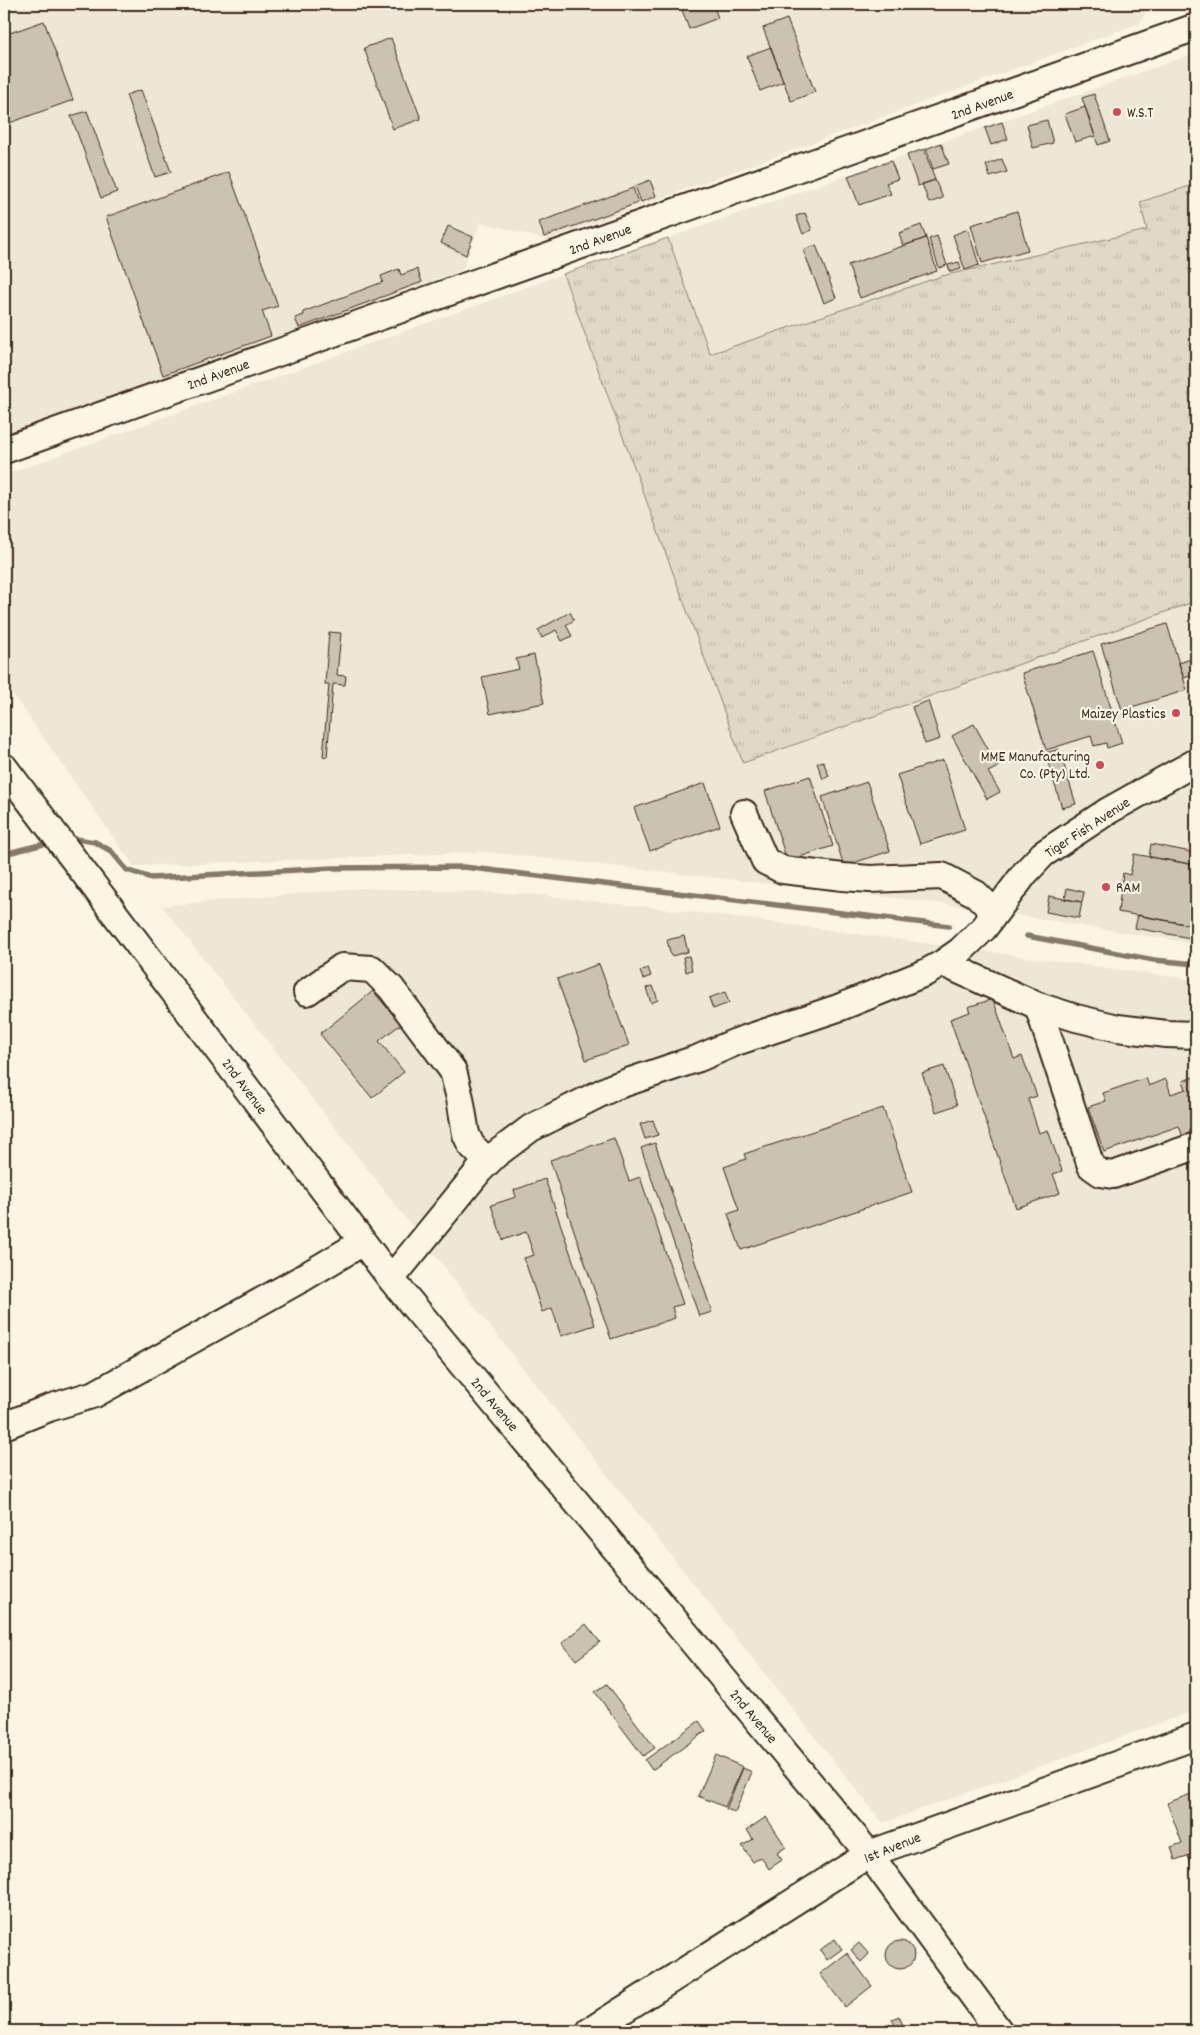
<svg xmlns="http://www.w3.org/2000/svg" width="1200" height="2035" viewBox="0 0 1200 2035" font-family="Dekko,sans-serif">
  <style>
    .built { fill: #eee6d6 }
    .grass { fill: url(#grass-tufts); stroke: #8e8173 }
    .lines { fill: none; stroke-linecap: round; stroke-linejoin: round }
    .stream { stroke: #85796b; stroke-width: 5.5 }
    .building { fill: #ccc2b3; stroke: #3b2a1e }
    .minor-casing { stroke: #3b2a1e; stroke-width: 30 }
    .minor { stroke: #fcf5e5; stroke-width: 26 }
    .poi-dot { fill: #d1495b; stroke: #fcf5e5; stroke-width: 2 }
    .labels { text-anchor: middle; stroke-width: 4.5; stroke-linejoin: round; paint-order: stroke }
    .street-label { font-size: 15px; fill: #3b2a1e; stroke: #fcf5e5 }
    .poi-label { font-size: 15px; fill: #3b2a1e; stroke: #fcf5e5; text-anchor: start }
  </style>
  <defs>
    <pattern id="grass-tufts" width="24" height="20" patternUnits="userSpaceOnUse" patternTransform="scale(1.25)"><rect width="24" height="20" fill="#e0d8c8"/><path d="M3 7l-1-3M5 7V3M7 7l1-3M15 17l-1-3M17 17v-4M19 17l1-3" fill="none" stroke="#c1baab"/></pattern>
  </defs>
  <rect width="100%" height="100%" fill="#fcf5e5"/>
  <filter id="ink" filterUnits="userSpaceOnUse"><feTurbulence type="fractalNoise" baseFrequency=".02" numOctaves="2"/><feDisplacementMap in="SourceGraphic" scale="10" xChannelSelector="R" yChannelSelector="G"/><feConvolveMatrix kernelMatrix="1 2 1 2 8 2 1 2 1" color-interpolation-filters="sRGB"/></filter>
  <g filter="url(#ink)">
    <path class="built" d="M4 4H1149L1140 23 547 240 481 222 462 270 4 440Z
      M1196 53V184L1141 202 1148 230 942 276 710 354 668 238Z
      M563 274 744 763 1196 601V944L947 904 489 852 134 866 4 682V475Z
      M359 888 529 894 718 915 1196 980V1710L883 1823 544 1395 162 906Z"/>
    <path class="grass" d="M1196 184V601L743 763 563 274 668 238 710 354 942 276 1147 230 1140 202Z"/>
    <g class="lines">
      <path class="stream" d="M76 839 95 842 111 851 127 870 151 878 332 868 464 867 949 926
        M4 854 52 842
        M1027 936 1154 960 1196 964"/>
    </g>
    <path class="building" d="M680 4H713L718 18 689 29Z
      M787 19 815 92 791 101 763 28Z
      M44 21 73 100 4 125V35Z
      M391 38 421 119 393 129 364 48Z
      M771 47 783 82 760 91 747 56Z
      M141 90 171 172 155 177 126 95Z
      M1094 94 1110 141 1098 145 1082 98Z
      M1085 107 1095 136 1075 142 1065 114Z
      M87 111 117 192 101 198 71 116Z
      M1047 120 1053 143 1033 148 1027 125Z
      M1002 122 1008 139 991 145 985 128Z
      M941 143 949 164 933 169 926 149Z
      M924 149 935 180 918 186 907 155Z
      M1002 159 1007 172 990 177 986 165Z
      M891 161 898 179 886 183 891 194 859 205 848 176Z
      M229 172 278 306 262 311 271 336 163 375 106 217Z
      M650 180 656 196 641 202 635 186Z
      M935 180 943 198 929 203 922 184Z
      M633 188 638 203 544 237 539 222Z
      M1017 211 1028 250 982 263 971 225Z
      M805 213 812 230 803 234 796 216Z
      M921 225 926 238 903 246 899 233Z
      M448 226 473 237 466 255 441 243Z
      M968 229 979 265 965 270 953 235Z
      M937 236 947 265 939 268 929 239Z
      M926 238 937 271 860 298 848 265Z
      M816 245 836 298 824 303 803 250Z
      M959 262 961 269 950 272 948 265Z
      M399 269 401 275 417 269 422 282 299 328 295 318 304 315 303 312 383 282 381 276Z
      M570 612 574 620 566 625 572 636 562 641 556 630 542 638 538 630Z
      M1167 624 1187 690 1122 710 1101 644Z
      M329 632 341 633 337 675 346 676 345 685 333 684 327 757 323 756 329 684H325Z
      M1093 651 1122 743 1107 748 1106 743 1094 746 1091 736 1046 750 1022 673Z
      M534 655 544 703 490 714 482 677 519 669 516 659Z
      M1191 659 1196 674 1184 678 1179 663Z
      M928 701 940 739 925 744 912 707Z
      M974 724 998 767 988 772 1000 792 987 799 952 736Z
      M1059 749 1076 804 1062 808 1045 753Z
      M943 760 965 830 920 844 897 775Z
      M823 761 829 776 823 779 817 763Z
      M810 776 833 846 787 861 765 791Z
      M867 782 890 851 844 866 822 797Z
      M705 783 720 826 650 851 634 808Z
      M1151 844 1196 853V865L1149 857Z
      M1134 854 1196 865V926L1118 912 1123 873 1130 875Z
      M1067 888 1084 892 1082 902 1065 899Z
      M1049 896 1082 902 1079 918 1046 912Z
      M1138 915 1196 926V939L1135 928Z
      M684 936 688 952 671 956 667 940Z
      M689 956 692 970 686 972 683 957Z
      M599 964 629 1045 586 1060 557 979Z
      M648 968 651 976 643 979 640 971Z
      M653 986 658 1000 651 1003 646 988Z
      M373 991 401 1024 379 1041 404 1072 372 1098 320 1034Z
      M725 992 729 1003 713 1009 709 998Z
      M993 999 1014 1059 1022 1056 1037 1096 1028 1099 1039 1133 1048 1130 1062 1171 1053 1174 1060 1193 1016 1208 950 1019 970 1012 968 1007Z
      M944 1066 957 1105 936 1112 922 1073Z
      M1196 1076V1136L1184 1140 1179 1126 1104 1152 1088 1107 1106 1101 1103 1093 1146 1078 1149 1086 1166 1079 1171 1094 1186 1089 1183 1081Z
      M883 1108 912 1192 741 1250 728 1214 739 1210 724 1167 746 1159 744 1154Z
      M653 1120 658 1135 645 1139 640 1124Z
      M614 1138 629 1181 640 1177 683 1304 672 1307 675 1318 611 1339 550 1160Z
      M655 1143 712 1312 699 1316 641 1148Z
      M545 1179 595 1325 561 1336 552 1308 542 1312 524 1258 534 1255 526 1232 503 1240 491 1205 516 1197 514 1190Z
      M586 1624 600 1642 576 1660 562 1643Z
      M607 1684 655 1748 643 1756 595 1692Z
      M699 1721 706 1731 652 1770 645 1760Z
      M716 1755 743 1767 725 1807 698 1796Z
      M743 1768 752 1772 735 1812 726 1809Z
      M1196 1792V1853L1175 1860 1171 1847 1182 1843 1167 1803Z
      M766 1817 786 1847 777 1853 782 1860 769 1869 761 1857 753 1862 742 1846 753 1839 747 1830Z
      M1196 1853V1867L1193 1868 1188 1856Z
      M835 1939 842 1949 827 1960 820 1950Z
      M886 1955a14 14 0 1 1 28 0a14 14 0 1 1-28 0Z
      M859 1943 869 1954 861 1962 851 1950Z
      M847 1953 872 1986 845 2007 820 1974Z
      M899 2016 905 2030 902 2031H898L892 2019Z"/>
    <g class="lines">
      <g class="minor-casing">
        <path id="minor" d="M4 450 1196 27
          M4 767 391 1279 869 1854 999 2031
          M744 813 765 861 783 870 843 877 870 879 942 876 976 894 995 913
          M943 963 1038 1006 1076 1018 1118 1028 1166 1034 1196 1035
          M307 992 342 967 372 969 391 988 453 1071 460 1098 466 1134 471 1145 488 1162
          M1038 1006 1091 1166 1101 1173 1113 1175 1196 1146
          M391 1279 479 1171 495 1155 531 1128 613 1087 699 1058 736 1042 838 1008 925 973 943 963 960 951 984 928 1025 873 1043 854 1108 811 1196 762
          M4 1426 49 1408 95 1394 301 1279 363 1242
          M590 2031 869 1854 1196 1736"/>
      </g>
      <use href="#minor" class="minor"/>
    </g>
  </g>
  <g class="poi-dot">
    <circle cx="1117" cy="112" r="5"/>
    <circle cx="1176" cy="713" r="5"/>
    <circle cx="1100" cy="765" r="5"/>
    <circle cx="1106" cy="887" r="5"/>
  </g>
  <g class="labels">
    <g class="street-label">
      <text transform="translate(982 104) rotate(-20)" y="5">2nd Avenue</text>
      <text transform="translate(600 239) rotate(-20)" y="5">2nd Avenue</text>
      <text transform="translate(218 374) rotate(-20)" y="5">2nd Avenue</text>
      <text transform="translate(1087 827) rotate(-33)" y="5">Tiger Fish Avenue</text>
      <text transform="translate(245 1086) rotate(53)" y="5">2nd Avenue</text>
      <text transform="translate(495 1404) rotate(50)" y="5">2nd Avenue</text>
      <text transform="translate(754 1716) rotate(50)" y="5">2nd Avenue</text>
      <text transform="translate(892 1847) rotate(-22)" y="5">1st Avenue</text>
    </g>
    <g class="poi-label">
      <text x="1127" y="117">W.S.T</text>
      <text x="1166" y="718" text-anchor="end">Maizey Plastics</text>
      <text x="1090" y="761" text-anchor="end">MME Manufacturing<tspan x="1090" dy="17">Co. (Pty) Ltd.</tspan></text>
      <text x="1116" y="892">RAM</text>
    </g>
  </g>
  <rect width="1200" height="2035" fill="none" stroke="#fcf5e5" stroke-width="20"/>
  <rect x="10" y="10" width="1180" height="2015" fill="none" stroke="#3b2a1e" stroke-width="2" filter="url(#ink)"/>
</svg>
